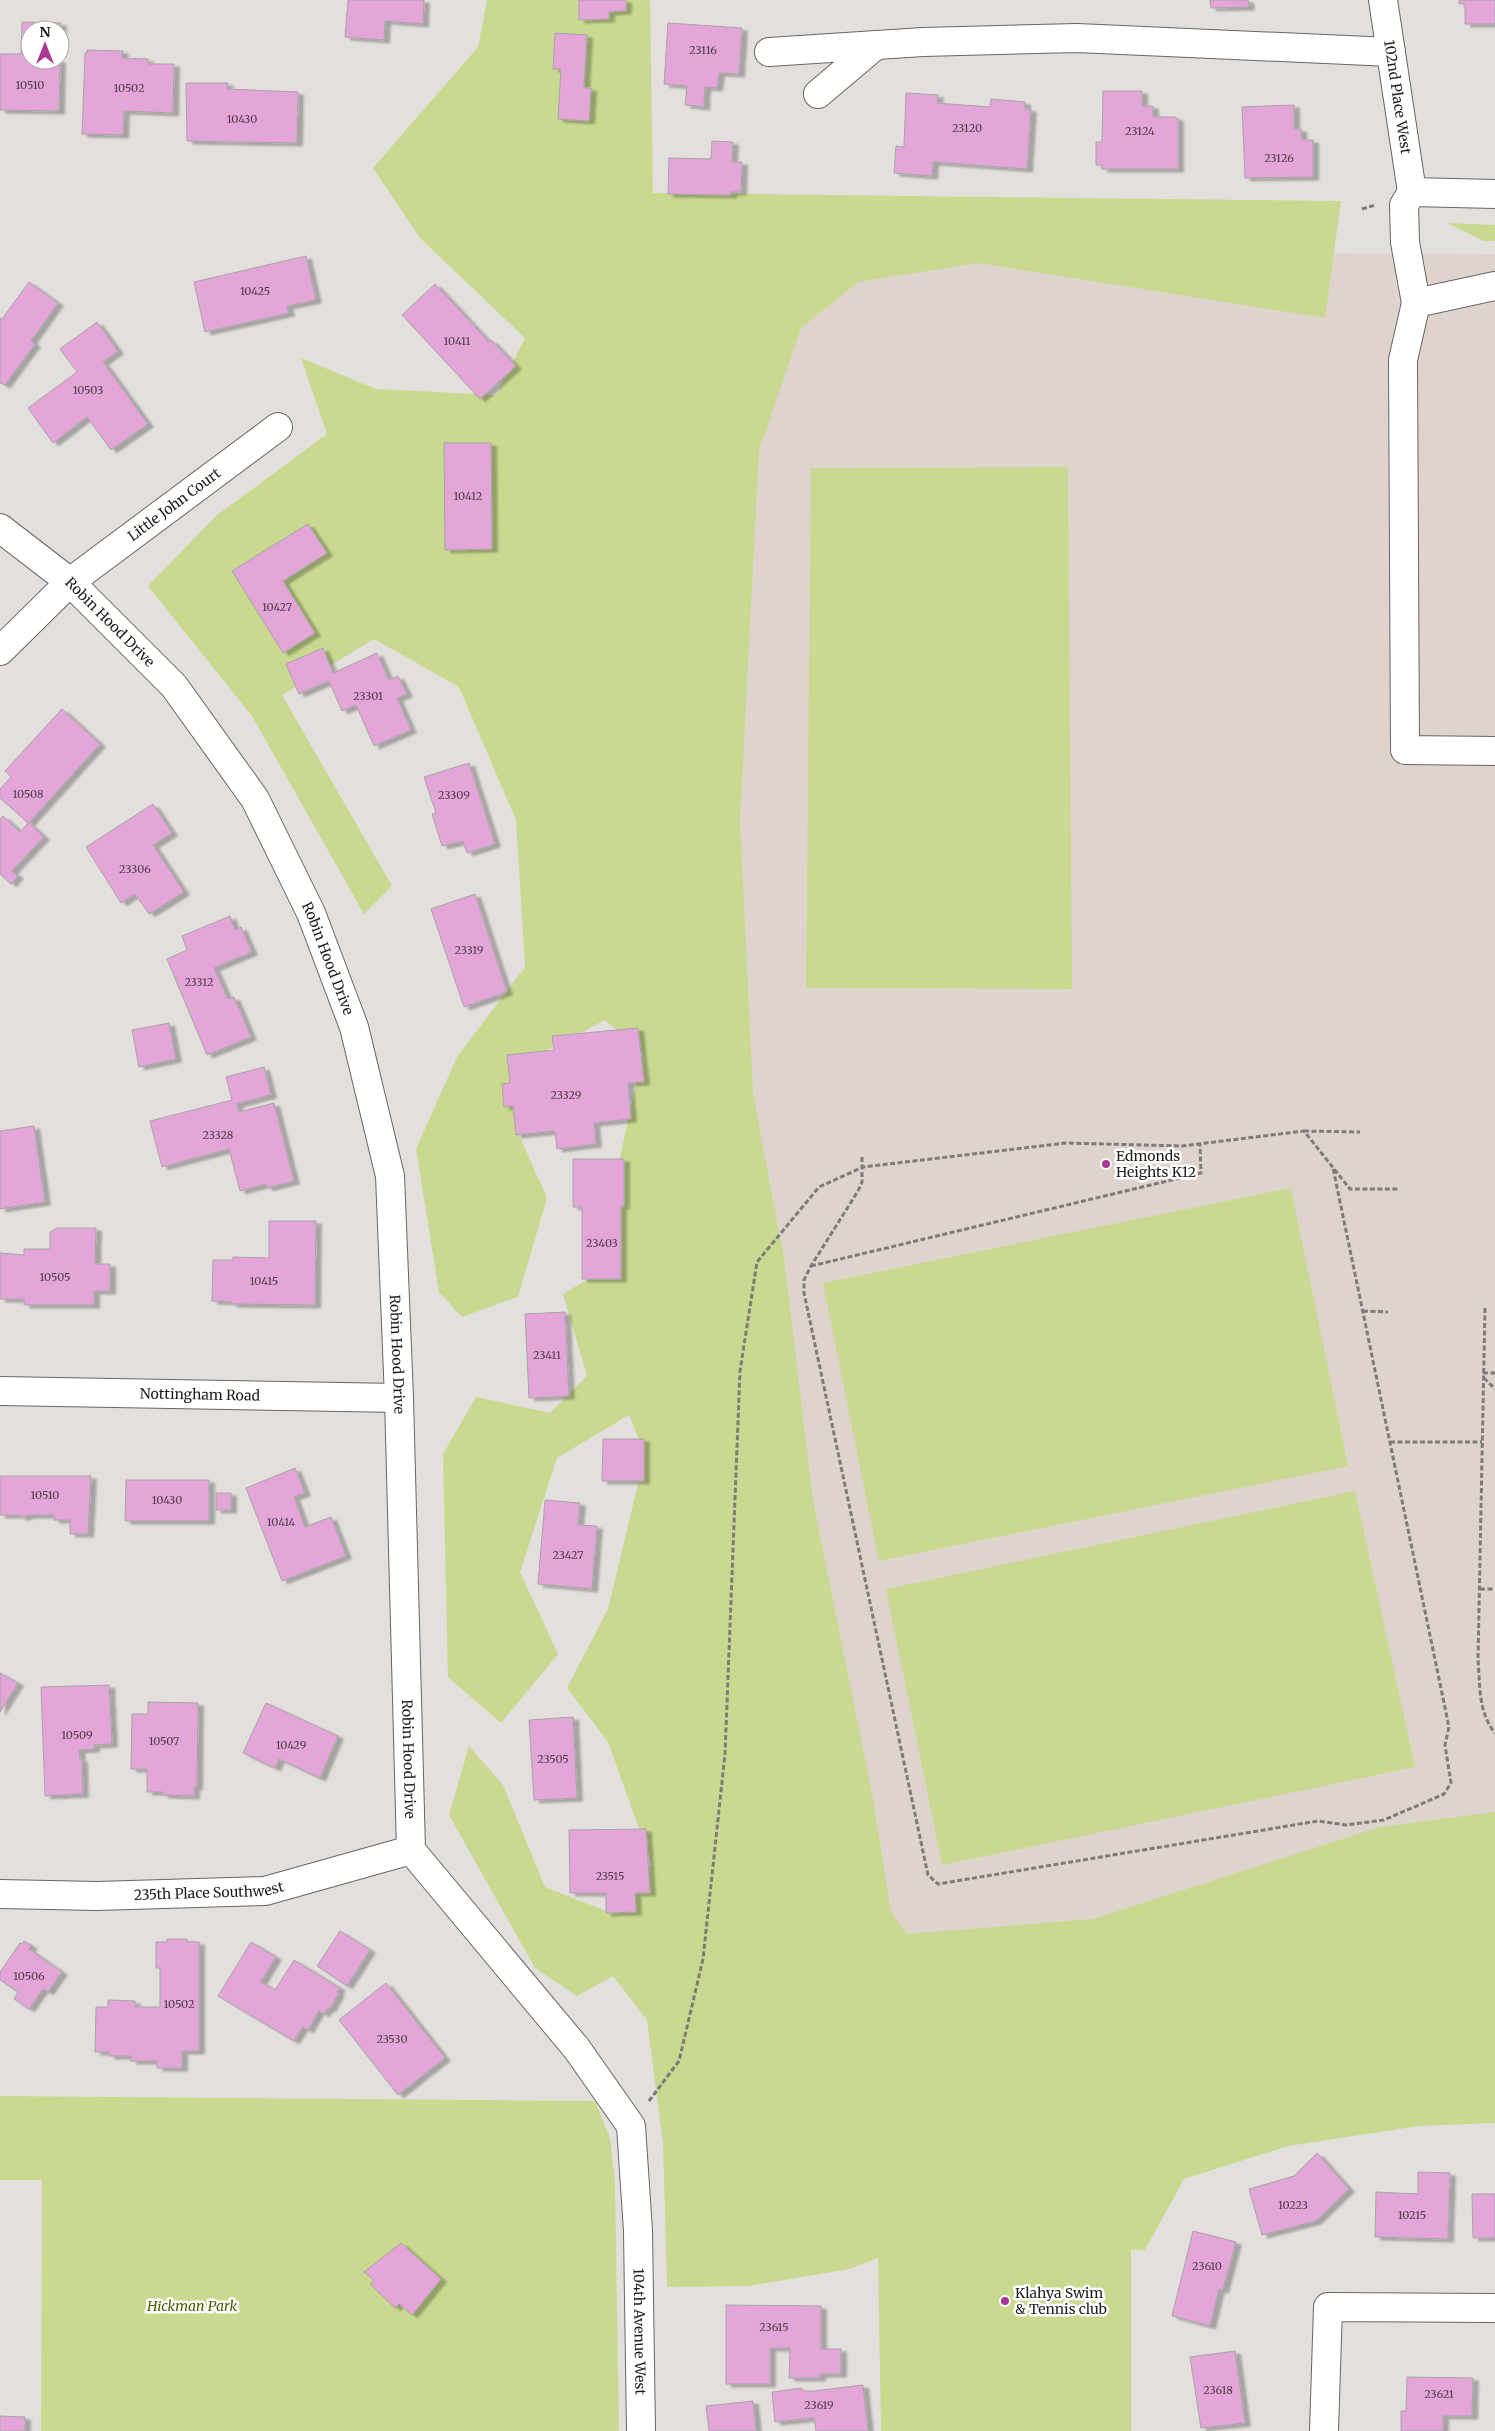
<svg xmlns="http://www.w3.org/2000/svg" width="1495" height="2431" font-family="Merriweather,serif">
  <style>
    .built { fill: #ded3cd }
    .green { fill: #c9da90 }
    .building { fill: #e4a5d9; stroke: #a7a4a6; filter: url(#shadow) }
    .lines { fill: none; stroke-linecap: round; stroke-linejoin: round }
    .minor-casing { stroke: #686664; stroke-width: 30 }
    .path { stroke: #7e7b7a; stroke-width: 3; stroke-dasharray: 5 2.5; stroke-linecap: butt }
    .minor { stroke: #fff; stroke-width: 28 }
    .poi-dot { fill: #a93793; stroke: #fff; stroke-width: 2 }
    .labels { text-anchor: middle; stroke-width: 5; stroke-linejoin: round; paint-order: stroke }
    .number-label { font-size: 11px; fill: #503f4b }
    .street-label { font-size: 14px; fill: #1e1d1c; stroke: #fff }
    .poi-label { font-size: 14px; fill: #1e1d1c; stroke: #fff; text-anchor: start }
    .park-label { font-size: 14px; font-style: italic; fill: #4e5b00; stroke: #fff }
  </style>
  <defs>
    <filter id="shadow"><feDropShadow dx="5.5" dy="3" stdDeviation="1" flood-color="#0004"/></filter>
  </defs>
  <rect width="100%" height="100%" fill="#e3dfdd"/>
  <path class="built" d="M 734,250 L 1495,254 L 1495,2085 L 701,2074 Z"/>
  <path class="green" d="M 487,0 L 650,0 L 653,193 L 1341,201 L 1325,318 L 978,263 L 858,282 L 801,328 L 759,451 L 740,820 L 753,1093 L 784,1258 L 813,1500 L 873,1799 L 891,1912 L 907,1934 L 1093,1919 L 1380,1827 L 1495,1812 L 1495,2123 L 1419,2126 L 1288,2146 L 1184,2179 L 1145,2250 L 1131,2250 L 1131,2431 L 881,2431 L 878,2258 L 849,2269 L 748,2286 L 667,2287 L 663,2143 L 647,2020 L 613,1976 L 577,1996 L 535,1968 L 449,1815 L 469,1746 L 503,1785 L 545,1887 L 614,1914 L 652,1865 L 608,1742 L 567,1688 L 608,1609 L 645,1455 L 629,1415 L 557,1458 L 520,1572 L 558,1654 L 501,1723 L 448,1677 L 443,1454 L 476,1397 L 550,1413 L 587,1376 L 563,1294 L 616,1263 L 618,1166 L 643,1053 L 605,1020 L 538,1055 L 518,1133 L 547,1198 L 518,1297 L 462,1317 L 439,1292 L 416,1149 L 457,1057 L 525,967 L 516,820 L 459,687 L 374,639 L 282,695 L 392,886 L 364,914 L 252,716 L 148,586 L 216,516 L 327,434 L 301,358 L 376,389 L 496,395 L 525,338 L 420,238 L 373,168 L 478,47 Z
    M 1447,223 L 1495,225 L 1495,241 L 1484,241 Z
    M 1068,467 L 1072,989 L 806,988 L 811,468 Z
    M 1291,1188 L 1348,1466 L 879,1561 L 823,1283 Z
    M 1355,1491 L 1415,1767 L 942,1865 L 886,1589 Z
    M 0,2096 L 595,2101 L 610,2138 L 615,2182 L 619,2431 L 41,2431 L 42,2180 L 0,2180 Z"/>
  <path class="building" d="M 348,0 L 424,0 L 423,24 L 385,21 L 384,40 L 345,37 Z
    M 579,0 L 626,0 L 626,11 L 609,12 L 609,19 L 579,20 Z
    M 1210,0 L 1248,0 L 1249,7 L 1211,8 Z
    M 1459,0 L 1495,0 L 1495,24 L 1465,24 L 1465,4 L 1459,4 Z
    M 22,22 L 61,23 L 60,51 L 60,30 L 30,30 L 30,60 L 60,60 L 59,111 L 0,110 L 0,54 L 21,54 Z
    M 668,23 L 742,28 L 739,74 L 719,73 L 717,88 L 705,87 L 704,107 L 685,105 L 687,86 L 664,84 Z
    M 555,33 L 587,35 L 584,88 L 591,88 L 589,121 L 558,119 L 561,69 L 553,69 Z
    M 87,50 L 123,51 L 122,58 L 148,59 L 148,64 L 174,64 L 173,113 L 124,111 L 123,135 L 82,134 L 85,53 L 87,53 Z
    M 186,83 L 228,83 L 227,89 L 298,92 L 297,143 L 187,141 Z
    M 1103,91 L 1142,91 L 1142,106 L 1153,106 L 1153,117 L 1175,117 L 1178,119 L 1178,169 L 1102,169 L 1102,165 L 1096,165 L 1096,142 L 1102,142 Z
    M 906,93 L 938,95 L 937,103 L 990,107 L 991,99 L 1025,102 L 1025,109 L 1031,109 L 1027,169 L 933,162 L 932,176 L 894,173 L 896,146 L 904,147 Z
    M 1294,105 L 1294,129 L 1301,129 L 1302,140 L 1313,140 L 1313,177 L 1245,178 L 1242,107 Z
    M 712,141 L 733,142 L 732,162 L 742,162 L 741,192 L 731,192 L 731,195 L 668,194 L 669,158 L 711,159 Z
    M 306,256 L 316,300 L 287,306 L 289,313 L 205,332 L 194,282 Z
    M 29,282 L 58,303 L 31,341 L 35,344 L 5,385 L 0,383 L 0,318 L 2,319 Z
    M 435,284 L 489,342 L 491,340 L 516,366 L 480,399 L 402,315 Z
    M 97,322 L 118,351 L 103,362 L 148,424 L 111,450 L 87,417 L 53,443 L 28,408 L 77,372 L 60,349 Z
    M 444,443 L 491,443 L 492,549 L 445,550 Z
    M 308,524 L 327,553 L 283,581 L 315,633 L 283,653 L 232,571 Z
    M 323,648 L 333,673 L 377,653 L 389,680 L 398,676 L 407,694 L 397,698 L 411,730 L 374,746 L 356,705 L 342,711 L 329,681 L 299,694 L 286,664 Z
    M 62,709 L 100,744 L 29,823 L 44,837 L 12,871 L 18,876 L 11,884 L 0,874 L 0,819 L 3,816 L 20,832 L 28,823 L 0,798 L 0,789 L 11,777 L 5,771 Z
    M 469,763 L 495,844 L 467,853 L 463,841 L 442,846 L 432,814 L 436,813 L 424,777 Z
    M 153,804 L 172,833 L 153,845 L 184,892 L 149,914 L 135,894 L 121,903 L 86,847 Z
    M 475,894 L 507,992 L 464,1007 L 431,909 Z
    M 230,916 L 235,930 L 241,927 L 252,952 L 214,968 L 228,999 L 234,997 L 251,1037 L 207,1055 L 167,959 L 187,950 L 182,936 Z
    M 169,1023 L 176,1059 L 139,1067 L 132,1030 Z
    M 638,1028 L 644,1082 L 628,1083 L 631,1119 L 594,1123 L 596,1144 L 557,1149 L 555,1131 L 516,1135 L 513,1106 L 504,1107 L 502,1084 L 510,1083 L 507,1055 L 554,1050 L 552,1036 Z
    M 264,1067 L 271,1095 L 237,1104 L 239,1112 L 274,1103 L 294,1181 L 267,1188 L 266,1184 L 240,1191 L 229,1149 L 162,1167 L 150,1121 L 232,1100 L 226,1077 Z
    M 34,1126 L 45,1202 L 0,1209 L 0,1131 Z
    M 573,1159 L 624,1159 L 624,1206 L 621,1206 L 621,1279 L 582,1279 L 582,1207 L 573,1207 Z
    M 269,1221 L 316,1221 L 315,1305 L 232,1304 L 232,1302 L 212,1301 L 213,1260 L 233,1260 L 233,1257 L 269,1258 Z
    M 57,1228 L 96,1228 L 95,1264 L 110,1264 L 110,1291 L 94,1291 L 94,1305 L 24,1305 L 24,1299 L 0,1299 L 0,1253 L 24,1255 L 24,1249 L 50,1249 L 50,1232 Z
    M 565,1312 L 569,1396 L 529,1398 L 525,1314 Z
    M 603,1439 L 644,1439 L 644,1481 L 602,1481 Z
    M 295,1468 L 305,1493 L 294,1497 L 305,1527 L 331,1517 L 346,1556 L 282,1581 L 246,1488 Z
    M 0,1476 L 91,1476 L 88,1534 L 70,1534 L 70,1520 L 54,1520 L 54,1515 L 26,1515 L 26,1517 L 20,1517 L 20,1515 L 0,1515 Z
    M 126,1480 L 209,1480 L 209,1521 L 125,1521 Z
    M 216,1493 L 231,1493 L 231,1510 L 216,1510 Z
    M 545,1500 L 580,1503 L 578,1525 L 597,1526 L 592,1589 L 538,1584 Z
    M 0,1673 L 18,1683 L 0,1712 Z
    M 109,1685 L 112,1744 L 94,1745 L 94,1749 L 79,1750 L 80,1759 L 82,1759 L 83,1794 L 45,1796 L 41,1687 Z
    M 148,1702 L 198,1703 L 197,1787 L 194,1787 L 194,1796 L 163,1795 L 163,1792 L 147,1792 L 147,1769 L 131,1769 L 132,1714 L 148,1714 Z
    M 266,1703 L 338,1736 L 320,1778 L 279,1759 L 275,1768 L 243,1753 Z
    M 573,1717 L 577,1798 L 534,1800 L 529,1720 Z
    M 646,1829 L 650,1893 L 635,1893 L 636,1912 L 606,1913 L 606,1893 L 570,1893 L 569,1830 Z
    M 340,1931 L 370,1950 L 347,1986 L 317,1966 Z
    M 167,1939 L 187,1939 L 187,1942 L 199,1942 L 199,2051 L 182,2051 L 182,2068 L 157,2068 L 157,2061 L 131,2061 L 131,2056 L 109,2056 L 109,2052 L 95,2052 L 96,2007 L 108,2007 L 108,2000 L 135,2001 L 135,2007 L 160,2007 L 160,1968 L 156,1968 L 156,1942 L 167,1942 Z
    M 24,1941 L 32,1946 L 29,1949 L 62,1972 L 48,1992 L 43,1989 L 29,2009 L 14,1999 L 18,1992 L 0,1980 L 0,1972 L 20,1943 L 22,1944 Z
    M 251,1942 L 276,1957 L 261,1982 L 275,1990 L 294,1960 L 340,1988 L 337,1992 L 339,1993 L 330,2009 L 328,2008 L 324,2014 L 319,2011 L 308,2030 L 303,2027 L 294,2041 L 218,1996 Z
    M 386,1983 L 445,2058 L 398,2095 L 339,2020 Z
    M 1317,2153 L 1349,2189 L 1316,2221 L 1262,2235 L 1249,2189 L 1294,2176 Z
    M 1418,2172 L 1450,2173 L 1448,2239 L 1375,2237 L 1376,2192 L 1418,2194 Z
    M 1472,2194 L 1495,2194 L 1495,2238 L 1473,2238 Z
    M 1193,2231 L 1236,2242 L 1223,2290 L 1219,2289 L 1210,2326 L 1172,2316 Z
    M 401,2243 L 441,2279 L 412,2315 L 399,2304 L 395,2308 L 370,2284 L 374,2280 L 364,2272 Z
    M 726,2305 L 821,2306 L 821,2349 L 841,2349 L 841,2374 L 820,2374 L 820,2378 L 789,2378 L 790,2348 L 770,2348 L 770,2384 L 726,2384 Z
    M 1235,2351 L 1245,2423 L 1201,2428 L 1190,2357 Z
    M 1407,2377 L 1473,2378 L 1472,2416 L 1443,2416 L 1443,2431 L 1401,2431 L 1401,2411 L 1406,2411 Z
    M 863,2385 L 868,2431 L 816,2431 L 814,2418 L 775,2422 L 772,2392 L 802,2388 L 803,2391 L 813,2391 Z
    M 753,2401 L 756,2431 L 709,2431 L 706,2406 Z
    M 0,2416 L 25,2417 L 25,2431 L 0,2431 Z"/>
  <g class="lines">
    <defs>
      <g id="minor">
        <path id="s1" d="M 1383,0 L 1412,192"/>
        <path d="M 769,52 L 923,42 L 1077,38 L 1391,52"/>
        <path d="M 818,94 L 876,45"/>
        <path d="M 1412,192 L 1404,205 L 1405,242 L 1416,303"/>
        <path d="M 1412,192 L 1495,194"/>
        <path d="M 1495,286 L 1416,303 L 1403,360 L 1405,750 L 1495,751"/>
        <path id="s2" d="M 0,528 L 70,582 L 174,686 L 255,799 L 311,913 L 354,1027 L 390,1176 L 399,1398 L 411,1850 L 577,2049 L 631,2126 L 638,2231 L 641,2431"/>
        <path id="s3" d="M 0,651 L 70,582 L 278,427"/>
        <path id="s4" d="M 0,1391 L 399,1398"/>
        <path id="s5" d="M 0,1894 L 97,1896 L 265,1891 L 411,1850"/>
        <path d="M 1324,2431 L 1328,2307 L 1495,2308"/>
      </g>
    </defs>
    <use href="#minor" class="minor-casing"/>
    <path class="path" d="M 1362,209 L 1375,205
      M 1304,1131 L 1360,1132
      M 862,1157 L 862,1182 L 858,1191 L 811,1266 L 804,1280 L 804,1293 L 928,1875 L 938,1884 L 1318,1821 L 1346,1825 L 1384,1820 L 1444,1794 L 1451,1783 L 1445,1745 L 1449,1727 L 1333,1168
      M 811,1266 L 1201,1173 L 1200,1144
      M 1485,1308 L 1478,1659 C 1480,1685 1478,1712 1495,1733
      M 1363,1311 L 1388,1312
      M 1483,1373 L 1495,1373
      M 1484,1378 L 1495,1389
      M 1390,1442 L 1482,1442
      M 1480,1589 L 1495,1589
      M 649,2101 L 679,2061 L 703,1959 L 725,1754 L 740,1371 L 757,1262 L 819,1187 L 863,1167 L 1066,1143 L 1182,1146 L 1304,1131 L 1350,1189 L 1398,1189"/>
    <use href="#minor" class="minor"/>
  </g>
  <g class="poi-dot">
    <circle cx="1106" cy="1164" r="5"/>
    <circle cx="1005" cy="2301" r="5"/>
  </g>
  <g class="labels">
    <g class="number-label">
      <text x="703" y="54">23116</text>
      <text x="30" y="89">10510</text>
      <text x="129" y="92">10502</text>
      <text x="242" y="123">10430</text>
      <text x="967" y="132">23120</text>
      <text x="1140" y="135">23124</text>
      <text x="1279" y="162">23126</text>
      <text x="255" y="295">10425</text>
      <text x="457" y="345">10411</text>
      <text x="88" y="394">10503</text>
      <text x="468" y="500">10412</text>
      <text x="277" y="611">10427</text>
      <text x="368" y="700">23301</text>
      <text x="28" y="798">10508</text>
      <text x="454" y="799">23309</text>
      <text x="135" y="873">23306</text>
      <text x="469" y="954">23319</text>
      <text x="199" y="986">23312</text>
      <text x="566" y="1099">23329</text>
      <text x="218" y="1139">23328</text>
      <text x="602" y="1247">23403</text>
      <text x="55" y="1281">10505</text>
      <text x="264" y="1285">10415</text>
      <text x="547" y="1359">23411</text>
      <text x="45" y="1499">10510</text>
      <text x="167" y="1504">10430</text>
      <text x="281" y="1526">10414</text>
      <text x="568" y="1559">23427</text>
      <text x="77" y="1739">10509</text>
      <text x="164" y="1745">10507</text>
      <text x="291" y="1749">10429</text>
      <text x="553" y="1763">23505</text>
      <text x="610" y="1880">23515</text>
      <text x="29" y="1980">10506</text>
      <text x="179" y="2008">10502</text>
      <text x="392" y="2043">23530</text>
      <text x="1293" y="2209">10223</text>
      <text x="1412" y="2219">10215</text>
      <text x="1207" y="2270">23610</text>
      <text x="774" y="2331">23615</text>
      <text x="1218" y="2394">23618</text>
      <text x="1439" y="2398">23621</text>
      <text x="819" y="2409">23619</text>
    </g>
    <g class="street-label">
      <text dy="5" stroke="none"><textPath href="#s1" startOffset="98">102nd Place West</textPath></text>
      <text dy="5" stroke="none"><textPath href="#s3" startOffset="228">Little John Court</textPath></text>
      <text dy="5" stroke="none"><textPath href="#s2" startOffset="145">Robin Hood Drive</textPath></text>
      <text dy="5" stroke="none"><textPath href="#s2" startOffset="550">Robin Hood Drive</textPath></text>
      <text dy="5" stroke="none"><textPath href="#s2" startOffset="955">Robin Hood Drive</textPath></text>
      <text dy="5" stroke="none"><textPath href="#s4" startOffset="200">Nottingham Road</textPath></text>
      <text dy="5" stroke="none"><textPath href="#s2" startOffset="1360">Robin Hood Drive</textPath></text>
      <text dy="5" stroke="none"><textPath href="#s5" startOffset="209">235th Place Southwest</textPath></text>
      <text dy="5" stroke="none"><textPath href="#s2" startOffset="2010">104th Avenue West</textPath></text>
    </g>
    <g class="poi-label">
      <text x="1116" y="1161">Edmonds<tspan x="1116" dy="16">Heights K12</tspan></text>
      <text x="1015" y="2298">Klahya Swim<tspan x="1015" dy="16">&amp; Tennis club</tspan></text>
    </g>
    <g class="park-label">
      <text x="192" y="2311">Hickman Park</text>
    </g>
  </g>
  <g transform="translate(45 45)"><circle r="24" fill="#ffffff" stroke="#a5a5a4"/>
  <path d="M0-4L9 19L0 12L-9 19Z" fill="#a93793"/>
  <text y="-8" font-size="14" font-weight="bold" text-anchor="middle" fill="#1e1d1c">N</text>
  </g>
</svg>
